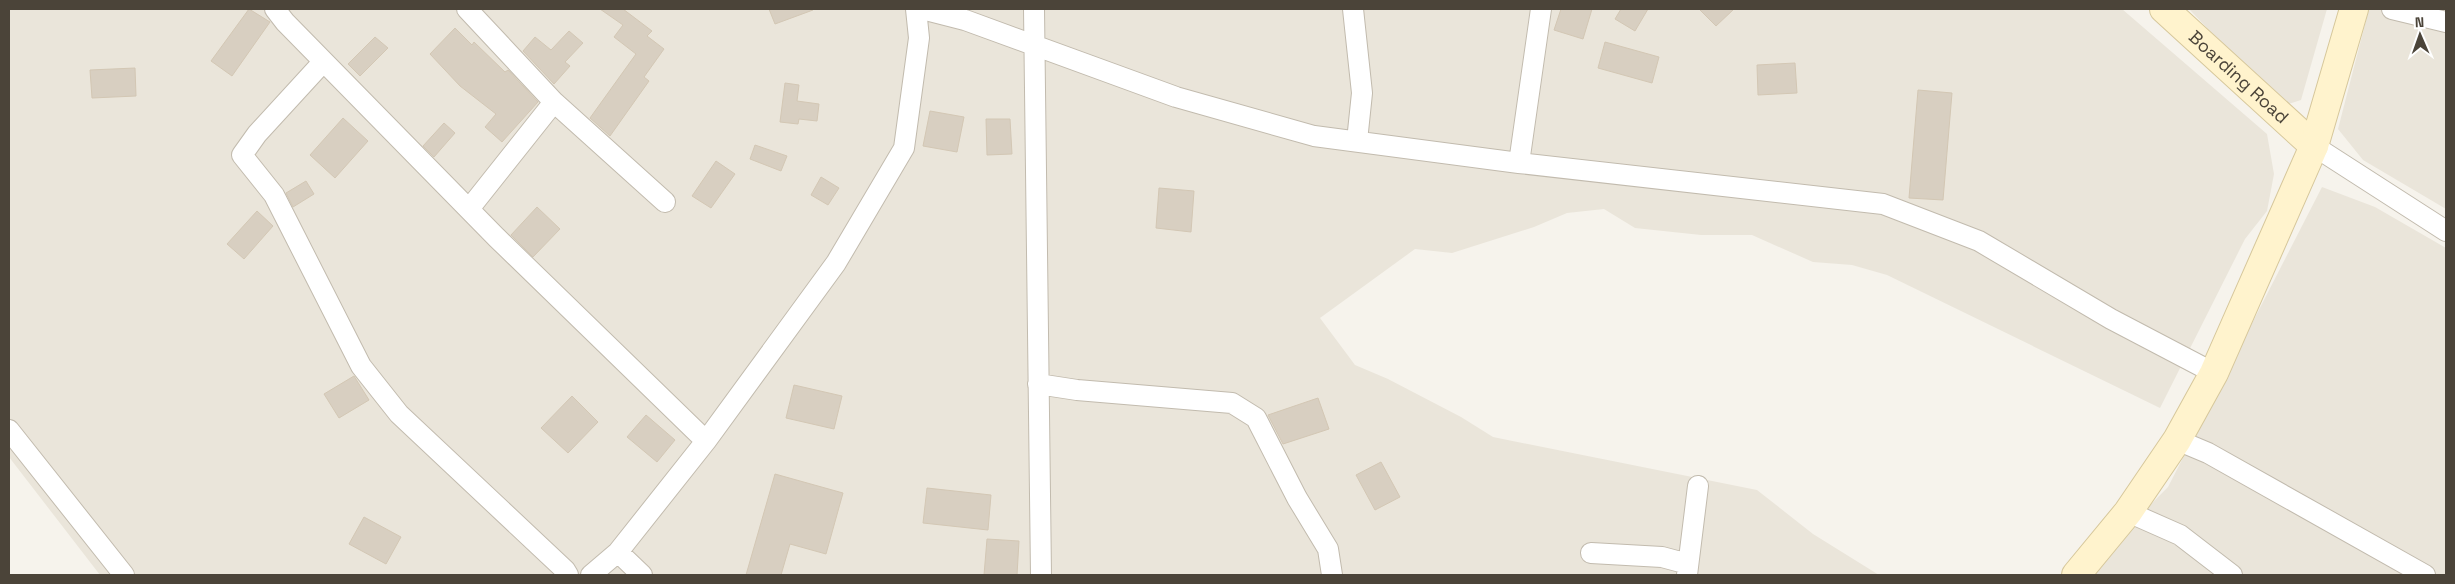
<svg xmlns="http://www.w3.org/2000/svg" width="2455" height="584" font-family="'Space Grotesk',sans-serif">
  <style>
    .residential { fill: #eae5da }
    .building { fill: #d8cfc1; stroke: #d3c7b4 }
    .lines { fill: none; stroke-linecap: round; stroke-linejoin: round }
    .minor-casing { stroke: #c2bbae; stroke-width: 22 }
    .secondary-casing { stroke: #d6c79b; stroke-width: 30 }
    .minor { stroke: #fff; stroke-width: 20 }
    .secondary { stroke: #fff3cd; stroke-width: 28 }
    .labels { text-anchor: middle; stroke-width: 5; stroke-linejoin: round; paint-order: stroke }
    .street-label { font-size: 18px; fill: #4b4439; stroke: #fff }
  </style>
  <rect width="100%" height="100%" fill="#f6f3ec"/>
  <path class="residential" d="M 9,9 L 2122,9 L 2267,134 L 2274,174 L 2267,211 L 2245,239 L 2160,408 L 1887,275 L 1852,265 L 1813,262 L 1752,235 L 1701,235 L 1635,228 L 1604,209 L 1567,213 L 1534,227 L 1452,253 L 1415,249 L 1320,318 L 1355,365 L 1388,379 L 1461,417 L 1493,437 L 1757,490 L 1813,534 L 1879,575 L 100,575 L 9,457 Z
    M 2189,9 L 2327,9 L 2301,100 L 2282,106 Z
    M 2369,9 L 2446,9 L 2446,209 L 2363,160 L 2338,129 Z
    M 2322,187 L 2375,207 L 2446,248 L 2446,575 L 2081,575 L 2168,487 Z"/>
  <path class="building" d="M 249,9 L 270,22 L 232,76 L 211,61 Z
    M 600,9 L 623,9 L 652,31 L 647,36 L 664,49 L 644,77 L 649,81 L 610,136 L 590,118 L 636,54 L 614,37 L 623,25 Z
    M 769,9 L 813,9 L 813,10 L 775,24 Z
    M 1561,9 L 1592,9 L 1583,39 L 1554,30 Z
    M 1621,9 L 1648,9 L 1635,31 L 1615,19 Z
    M 1699,9 L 1734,9 L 1716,26 Z
    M 455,28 L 472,45 L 474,42 L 505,72 L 508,70 L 538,102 L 502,142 L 485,127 L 496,114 L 460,86 L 430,54 Z
    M 569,31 L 583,43 L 565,62 L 570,66 L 554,84 L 523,51 L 535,37 L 551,50 Z
    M 375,37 L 388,48 L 360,76 L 348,64 Z
    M 1605,42 L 1659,57 L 1652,83 L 1598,68 Z
    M 1795,63 L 1797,93 L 1758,95 L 1757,65 Z
    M 135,68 L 136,96 L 92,98 L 90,70 Z
    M 785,83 L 799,85 L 797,101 L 819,104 L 817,121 L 799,119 L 798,124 L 780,122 Z
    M 1918,90 L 1952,93 L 1943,200 L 1909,198 Z
    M 930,111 L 964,117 L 957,152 L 923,146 Z
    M 343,118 L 368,141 L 335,178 L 310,155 Z
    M 986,119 L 1010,119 L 1012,154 L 987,155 Z
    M 444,123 L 455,133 L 434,157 L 423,146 Z
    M 755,145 L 787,156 L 781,171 L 750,159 Z
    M 716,161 L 735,174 L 711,208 L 692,196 Z
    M 821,177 L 839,188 L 828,205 L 811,195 Z
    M 306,181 L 314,194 L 293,207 L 286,193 Z
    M 1159,188 L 1194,191 L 1191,232 L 1156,228 Z
    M 537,207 L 560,229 L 533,257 L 511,235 Z
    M 257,211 L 273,226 L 244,259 L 227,244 Z
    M 354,376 L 369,400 L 339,418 L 324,394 Z
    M 794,385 L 842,396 L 834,429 L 786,418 Z
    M 572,396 L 598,422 L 568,453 L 541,428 Z
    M 1318,398 L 1329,429 L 1283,444 L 1268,415 Z
    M 646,415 L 675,440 L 657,462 L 627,437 Z
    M 1381,462 L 1400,497 L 1375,510 L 1356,475 Z
    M 775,474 L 843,493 L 826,554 L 790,544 L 781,575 L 746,575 Z
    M 927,488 L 991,495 L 988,530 L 923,523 Z
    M 364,517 L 401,537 L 386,564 L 349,544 Z
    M 987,539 L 1019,541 L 1017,575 L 984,575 Z"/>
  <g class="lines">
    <defs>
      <path id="minor" d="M 275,9 L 285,22 L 496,237 L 706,441
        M 467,9 L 554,102 L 469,209
        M 922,9 L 965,20 L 1176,97 L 1314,136 L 1519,163 L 1883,204 L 1979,241 L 2111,319 L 2214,373
        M 1034,9 L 1041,575
        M 1353,9 L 1362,93 L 1357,141
        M 2392,9 L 2446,22
        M 323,62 L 257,134 L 242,155 L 274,195 L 361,366 L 399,414 L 565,570 L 568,575
        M 554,102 L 665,202
        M 2314,146 L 2446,231
        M 1519,163 L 1541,9
        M 1038,384 L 1077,390 L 1232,403 L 1256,418 L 1297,498 L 1328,549 L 1332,575
        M 9,430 L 124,575
        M 2177,440 L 2208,453 L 2425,575
        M 2128,512 L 2180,535 L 2232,575
        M 618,552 L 642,575
        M 1591,553 L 1662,557 L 1688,564
        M 591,575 L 618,552 L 706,441 L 836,263 L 904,148 L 919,38 L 916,9
        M 1687,575 L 1698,486"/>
      <g id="secondary">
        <path id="s1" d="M 2164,9 L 2314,146"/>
        <path d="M 2076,575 L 2128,512 L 2177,440 L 2214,373 L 2314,146 L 2354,9"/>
      </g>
    </defs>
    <use href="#minor" class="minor-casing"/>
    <use href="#secondary" class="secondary-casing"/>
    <use href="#minor" class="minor"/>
    <use href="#secondary" class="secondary"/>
  </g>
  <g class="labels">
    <g class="street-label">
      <text dy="6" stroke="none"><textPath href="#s1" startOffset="101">Boarding Road</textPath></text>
    </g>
  </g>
  <rect width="2455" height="584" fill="none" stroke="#4b4439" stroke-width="20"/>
  <g transform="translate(2420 35) rotate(358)" stroke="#ffffff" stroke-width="4" paint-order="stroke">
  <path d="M0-4L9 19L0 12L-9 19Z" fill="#4b4439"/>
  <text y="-8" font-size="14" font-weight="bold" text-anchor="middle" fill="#4b4439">N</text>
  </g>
</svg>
